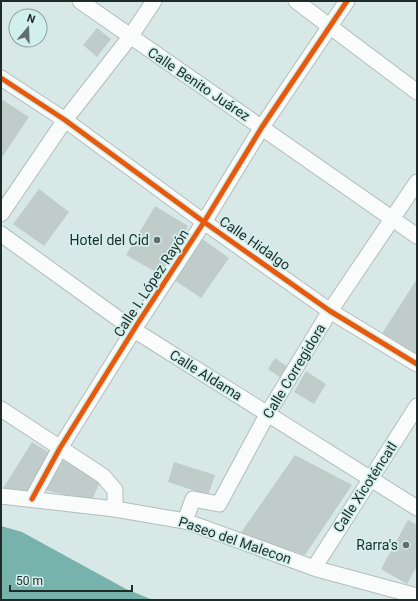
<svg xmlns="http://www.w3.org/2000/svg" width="418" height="601" font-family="Roboto,sans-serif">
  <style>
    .water { fill: #77b3ac }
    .building { fill: #bfccca }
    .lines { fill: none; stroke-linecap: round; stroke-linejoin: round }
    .street-casing { stroke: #b1bebc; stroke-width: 17 }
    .street { stroke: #f9fcfb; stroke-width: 15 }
    .cycleway-casing { stroke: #d1efeb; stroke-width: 8 }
    .cycleway { stroke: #e8590c; stroke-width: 5 }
    .poi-dot { fill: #606d6b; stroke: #d1efeb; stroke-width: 1.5 }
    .labels { text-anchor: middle; stroke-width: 3.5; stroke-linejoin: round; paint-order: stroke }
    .street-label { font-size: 14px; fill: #1f2b29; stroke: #d1efeb }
    .poi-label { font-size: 14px; fill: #1f2b29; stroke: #d1efeb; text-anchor: end }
  </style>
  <rect width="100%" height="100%" fill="#d8e8e6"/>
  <path class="water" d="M 1,526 L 22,532 L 126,589 L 153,600 L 1,600 Z"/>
  <path class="building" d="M 97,28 L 111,39 L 97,57 L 83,45 Z
    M 1,99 L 29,117 L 1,159 Z
    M 39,189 L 69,212 L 44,246 L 13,224 Z
    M 155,206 L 188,226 L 159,274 L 126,255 Z
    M 201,238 L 229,258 L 201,298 L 173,279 Z
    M 417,279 L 417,358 L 381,335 Z
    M 275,358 L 288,367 L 281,378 L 268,369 Z
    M 306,371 L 326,384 L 314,404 L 294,392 Z
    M 32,442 L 53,455 L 30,492 L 2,490 Z
    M 295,455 L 352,485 L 305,555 L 240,534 Z
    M 63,460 L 100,482 L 91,502 L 46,490 Z
    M 174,462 L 215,475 L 208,495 L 168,482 Z
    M 408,520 L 417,525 L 417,566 L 407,584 L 381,569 Z"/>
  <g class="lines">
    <defs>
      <path id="street" d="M 80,1 L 417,236
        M 296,1 L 417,92
        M 1,78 L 65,120 L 204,222 L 330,311 L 417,364
        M 1,214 L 65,120 L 130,37 L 154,1
        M 1,234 L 134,330 L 417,508
        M 1,409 L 103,476 L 115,490 L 115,509
        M 1,496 L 115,509 L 185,521 L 317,569 L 417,596
        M 32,499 L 60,448 L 138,323 L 204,222 L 262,127 L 347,1
        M 185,521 L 193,499 L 219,504 L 268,413 L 330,311 L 417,182
        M 314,568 L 417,406"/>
    </defs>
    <use href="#street" class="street-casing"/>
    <use href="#street" class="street"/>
    <defs>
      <path id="cycleway" d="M 1,78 L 65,120 L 204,222 L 330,311 L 417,364
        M 32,499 L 60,448 L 138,323 L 204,222 L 262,127 L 347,1"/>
    </defs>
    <use href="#cycleway" class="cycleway-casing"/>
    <use href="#cycleway" class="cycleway"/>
  </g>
  <g class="poi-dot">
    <circle cx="157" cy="240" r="4"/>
    <circle cx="406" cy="545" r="4"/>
  </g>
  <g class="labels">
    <g class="street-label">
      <text transform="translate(199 84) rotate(34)" y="5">Calle Benito Juárez</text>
      <text transform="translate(255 243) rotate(35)" y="5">Calle Hidalgo</text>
      <text transform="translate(151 283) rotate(-57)" y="5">Calle I. López Rayón</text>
      <text transform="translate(294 371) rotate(-59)" y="5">Calle Corregidora</text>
      <text transform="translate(206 375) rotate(32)" y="5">Calle Aldama</text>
      <text transform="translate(365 487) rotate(-57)" y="5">Calle Xicoténcatl</text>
      <text transform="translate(235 540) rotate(19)" y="5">Paseo del Malecon</text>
    </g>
    <g class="poi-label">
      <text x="149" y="245">Hotel del Cid</text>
      <text x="398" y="550">Rarra's</text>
    </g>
  </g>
  <rect width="418" height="601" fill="none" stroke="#1f2b29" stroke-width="4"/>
  <g transform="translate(28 28) rotate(19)"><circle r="19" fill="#d1efeb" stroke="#8aa19d"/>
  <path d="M0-3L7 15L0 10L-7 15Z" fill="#606d6b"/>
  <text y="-6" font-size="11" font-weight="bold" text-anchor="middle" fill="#1f2b29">N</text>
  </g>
  <path d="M10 585v6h122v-6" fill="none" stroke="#1f2b29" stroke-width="2"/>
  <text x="16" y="585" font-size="12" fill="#1f2b29" stroke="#d1efeb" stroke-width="3" paint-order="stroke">50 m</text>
</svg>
